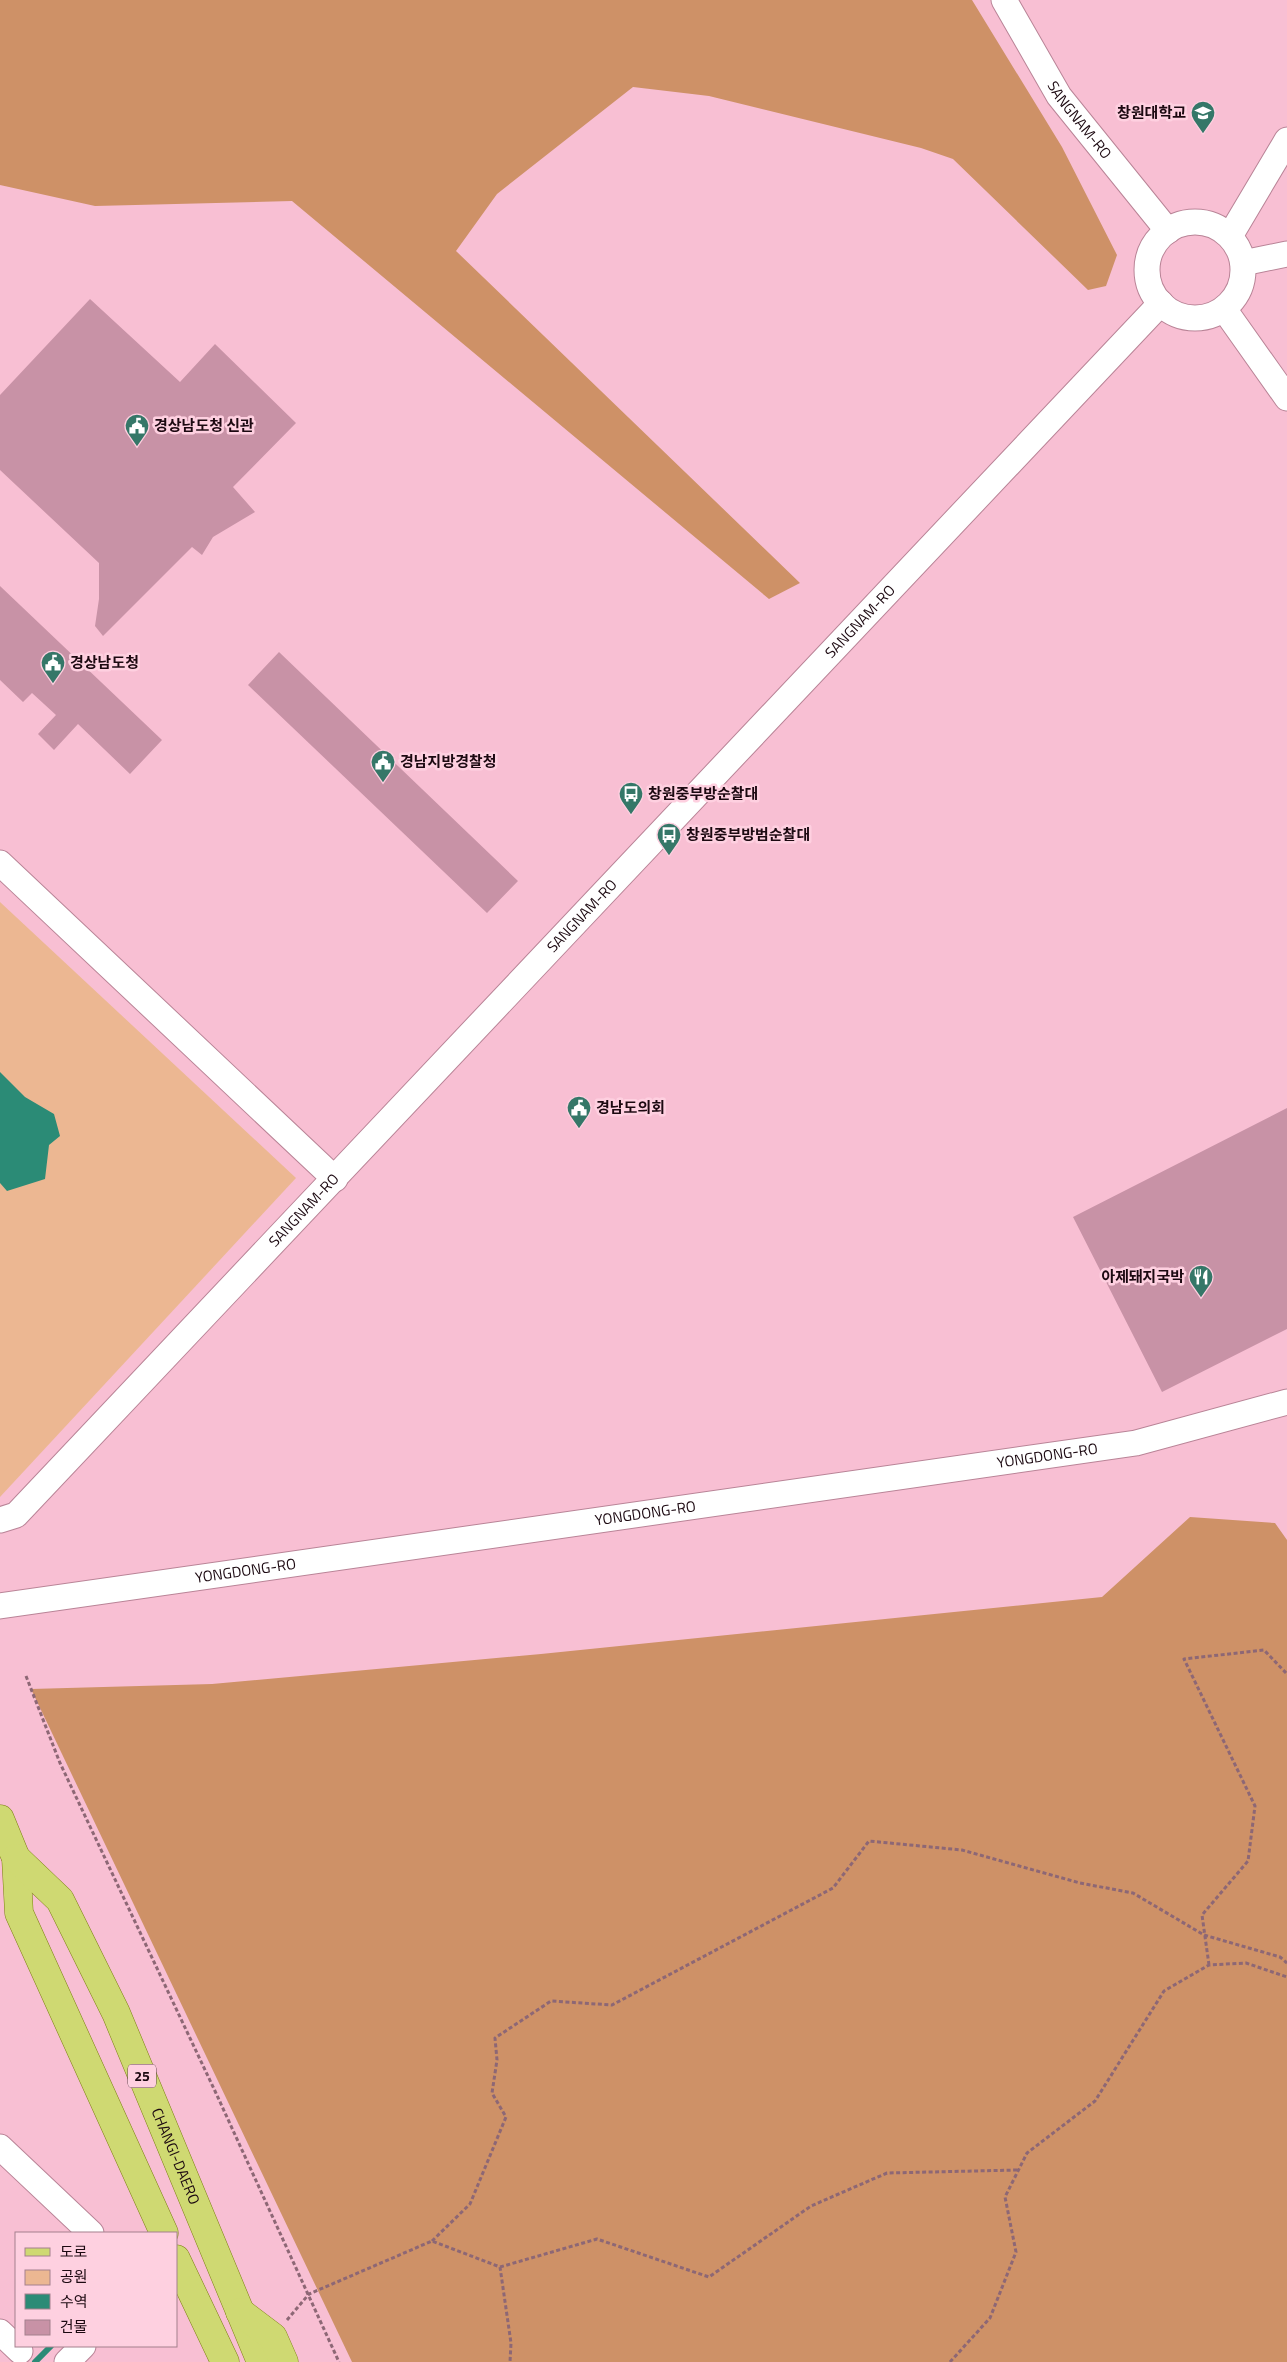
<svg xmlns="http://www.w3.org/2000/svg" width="1287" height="2362" font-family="'Titillium Web','Noto Sans KR',sans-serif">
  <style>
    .green { fill: #ecb792 }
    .forest { fill: #ce9167 }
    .water { fill: #2b8b76 }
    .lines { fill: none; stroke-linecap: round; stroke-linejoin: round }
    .stream { stroke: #2b8b76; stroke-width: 6 }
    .building { fill: #c892a6 }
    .minor-casing { stroke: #b98497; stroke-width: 27 }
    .major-casing { stroke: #7c7f13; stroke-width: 29 }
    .path { stroke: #8d6775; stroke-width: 3; stroke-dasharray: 4 2.5; stroke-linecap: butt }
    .minor { stroke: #fff; stroke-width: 25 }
    .major { stroke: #cfd972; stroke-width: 28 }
    .labels { text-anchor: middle; stroke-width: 5; stroke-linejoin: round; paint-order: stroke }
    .shield { fill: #fed0e0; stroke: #60454f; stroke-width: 1 }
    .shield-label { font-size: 14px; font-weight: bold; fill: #1c0911 }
    .poi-label { font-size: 15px; font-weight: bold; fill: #1c0911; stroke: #fed0e0; text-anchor: start }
    .street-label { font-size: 15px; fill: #1c0911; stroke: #fed0e0 }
  </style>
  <rect width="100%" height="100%" fill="#f8bfd3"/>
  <path class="green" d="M 0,902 L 296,1178 L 0,1497 Z"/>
  <path class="forest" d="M 0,0 L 972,0 L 1062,147 L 1117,255 L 1106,286 L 1088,290 L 953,159 L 921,148 L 709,96 L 633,87 L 497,194 L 456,251 L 800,583 L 769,599 L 292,201 L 95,206 L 0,185 Z
    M 1190,1517 L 1275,1523 L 1287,1540 L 1287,2362 L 352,2362 L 31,1689 L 212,1684 L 541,1654 L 1102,1597 Z"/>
  <path class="water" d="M 0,1072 L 25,1097 L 54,1114 L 60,1136 L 49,1145 L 45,1179 L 7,1191 L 0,1183 Z"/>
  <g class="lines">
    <path class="stream" d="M 35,2362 L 51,2346"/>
  </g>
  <path class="building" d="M 90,299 L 180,382 L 215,344 L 296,423 L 233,487 L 255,512 L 213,537 L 202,555 L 192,547 L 103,636 L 95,626 L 99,599 L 99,563 L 0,470 L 0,395 Z
    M 0,586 L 162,740 L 130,774 L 78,724 L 54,750 L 38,734 L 56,715 L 32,693 L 23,702 L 0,680 Z
    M 279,652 L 518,881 L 487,913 L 248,685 Z
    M 1287,1108 L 1287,1329 L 1162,1392 L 1073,1217 Z"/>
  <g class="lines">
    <defs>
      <g id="minor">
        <path id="s1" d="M 1004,0 L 1059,96 L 1168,231"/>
        <circle cx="1195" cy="270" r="48"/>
        <path d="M 1230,236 L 1287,140"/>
        <path d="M 1243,263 L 1287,254"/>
        <path d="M 1224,309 L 1287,398"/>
        <path d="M 0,863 L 335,1179"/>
        <path id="s2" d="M 0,1520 L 16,1515 L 1161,303"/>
        <path id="s3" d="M 0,1606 L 1136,1443 L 1287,1402"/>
        <path d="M 0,2147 L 91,2233"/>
        <path d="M 0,2332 L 20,2351"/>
        <path d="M 67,2362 L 83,2346"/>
      </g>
      <g id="major">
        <path d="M 0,1819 L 16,1858 L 19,1913 L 164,2233"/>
        <path id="s4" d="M 16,1858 L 60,1900 L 116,2013 L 261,2362"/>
        <path d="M 176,2259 L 225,2362"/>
        <path d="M 240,2312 L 273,2337 L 284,2362"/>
      </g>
    </defs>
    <use href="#minor" class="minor-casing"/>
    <use href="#major" class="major-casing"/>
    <path class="path" d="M 26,1676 L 60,1763 L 215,2091 L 339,2362
      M 1209,1965 L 1202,1915 L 1248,1861 L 1255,1806 L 1184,1659 L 1264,1650 L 1287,1674
      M 432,2241 L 470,2204 L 506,2117 L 492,2093 L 497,2060 L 495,2038 L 551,2001 L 612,2005 L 833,1888 L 869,1841 L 962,1850 L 1080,1883 L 1133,1893 L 1204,1935 L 1280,1957 L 1287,1963
      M 500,2267 L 597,2239 L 709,2277 L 811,2206 L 887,2173 L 1018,2170
      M 287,2320 L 309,2294 L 432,2241 L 500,2267 L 511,2343 L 510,2362
      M 950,2362 L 990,2318 L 1016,2252 L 1005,2197 L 1027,2153 L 1095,2101 L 1164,1991 L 1209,1965 L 1246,1963 L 1287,1977"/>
    <use href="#minor" class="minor"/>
    <use href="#major" class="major"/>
  </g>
  <defs>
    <symbol id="university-pin" viewBox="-11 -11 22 30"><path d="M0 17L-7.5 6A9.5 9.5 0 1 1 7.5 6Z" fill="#357768" stroke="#fed0e0"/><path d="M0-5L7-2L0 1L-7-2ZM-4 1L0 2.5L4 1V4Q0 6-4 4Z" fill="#fff"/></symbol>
    <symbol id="civic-pin" viewBox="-11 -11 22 30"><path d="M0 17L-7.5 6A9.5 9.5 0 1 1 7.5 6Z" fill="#357768" stroke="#fed0e0"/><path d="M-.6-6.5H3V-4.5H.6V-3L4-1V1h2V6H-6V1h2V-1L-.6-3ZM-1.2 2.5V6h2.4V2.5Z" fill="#fff"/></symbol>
    <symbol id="bus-pin" viewBox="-11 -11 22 30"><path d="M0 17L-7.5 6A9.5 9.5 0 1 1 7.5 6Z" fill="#357768" stroke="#fed0e0"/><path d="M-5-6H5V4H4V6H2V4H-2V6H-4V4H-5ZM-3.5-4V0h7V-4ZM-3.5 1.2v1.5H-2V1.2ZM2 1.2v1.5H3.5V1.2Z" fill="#fff"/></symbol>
    <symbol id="restaurant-pin" viewBox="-11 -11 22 30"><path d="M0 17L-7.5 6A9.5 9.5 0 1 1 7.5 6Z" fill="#357768" stroke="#fed0e0"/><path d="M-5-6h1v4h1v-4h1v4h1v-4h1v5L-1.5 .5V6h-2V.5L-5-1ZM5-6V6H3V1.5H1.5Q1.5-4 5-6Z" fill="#fff"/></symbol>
  </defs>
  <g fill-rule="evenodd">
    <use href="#university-pin" x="1189" y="99" width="28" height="38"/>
    <use href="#civic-pin" x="123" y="412" width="28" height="38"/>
    <use href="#civic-pin" x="39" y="649" width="28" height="38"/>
    <use href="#civic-pin" x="369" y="748" width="28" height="38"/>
    <use href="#bus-pin" x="617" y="780" width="28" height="38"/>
    <use href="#bus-pin" x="655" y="821" width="28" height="38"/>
    <use href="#civic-pin" x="565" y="1094" width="28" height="38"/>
    <use href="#restaurant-pin" x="1187" y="1263" width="28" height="38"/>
  </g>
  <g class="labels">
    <rect class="shield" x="128" y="2064.5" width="28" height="23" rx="4"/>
    <g class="shield-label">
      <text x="142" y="2081">25</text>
    </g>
    <g class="poi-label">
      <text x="1186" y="118" text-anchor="end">창원대학교</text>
      <text x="154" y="431">경상남도청 신관</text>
      <text x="70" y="668">경상남도청</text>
      <text x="400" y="767">경남지방경찰청</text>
      <text x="648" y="799">창원중부방순찰대</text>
      <text x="686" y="840">창원중부방범순찰대</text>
      <text x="596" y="1113">경남도의회</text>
      <text x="1184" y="1282" text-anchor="end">아제돼지국박</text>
    </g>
    <g class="street-label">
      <text dy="5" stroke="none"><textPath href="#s1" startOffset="142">SANGNAM-RO</textPath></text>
      <text dy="5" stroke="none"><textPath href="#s2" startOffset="1246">SANGNAM-RO</textPath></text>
      <text dy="5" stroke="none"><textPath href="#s2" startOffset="841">SANGNAM-RO</textPath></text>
      <text dy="5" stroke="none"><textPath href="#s2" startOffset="436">SANGNAM-RO</textPath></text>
      <text dy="5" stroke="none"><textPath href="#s3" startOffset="1058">YONGDONG-RO</textPath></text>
      <text dy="5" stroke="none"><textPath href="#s3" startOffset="652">YONGDONG-RO</textPath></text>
      <text dy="5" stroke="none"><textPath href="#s3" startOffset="248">YONGDONG-RO</textPath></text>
      <text dy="5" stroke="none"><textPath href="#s4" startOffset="342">CHANGI-DAERO</textPath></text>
    </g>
  </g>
  <rect x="15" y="2232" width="162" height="115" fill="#fed0e0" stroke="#a4808d"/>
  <rect x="25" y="2248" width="25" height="8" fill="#cfd972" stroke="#a4808d"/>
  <text x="60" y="2257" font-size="15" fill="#1c0911">도로</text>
  <rect x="25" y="2270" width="25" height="15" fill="#ecb792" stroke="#a4808d"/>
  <text x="60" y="2282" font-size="15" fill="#1c0911">공원</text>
  <rect x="25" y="2294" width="25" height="15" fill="#2b8b76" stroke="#a4808d"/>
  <text x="60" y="2307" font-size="15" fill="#1c0911">수역</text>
  <rect x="25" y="2320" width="25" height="15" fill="#c892a6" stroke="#a4808d"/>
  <text x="60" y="2332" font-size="15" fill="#1c0911">건물</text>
</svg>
